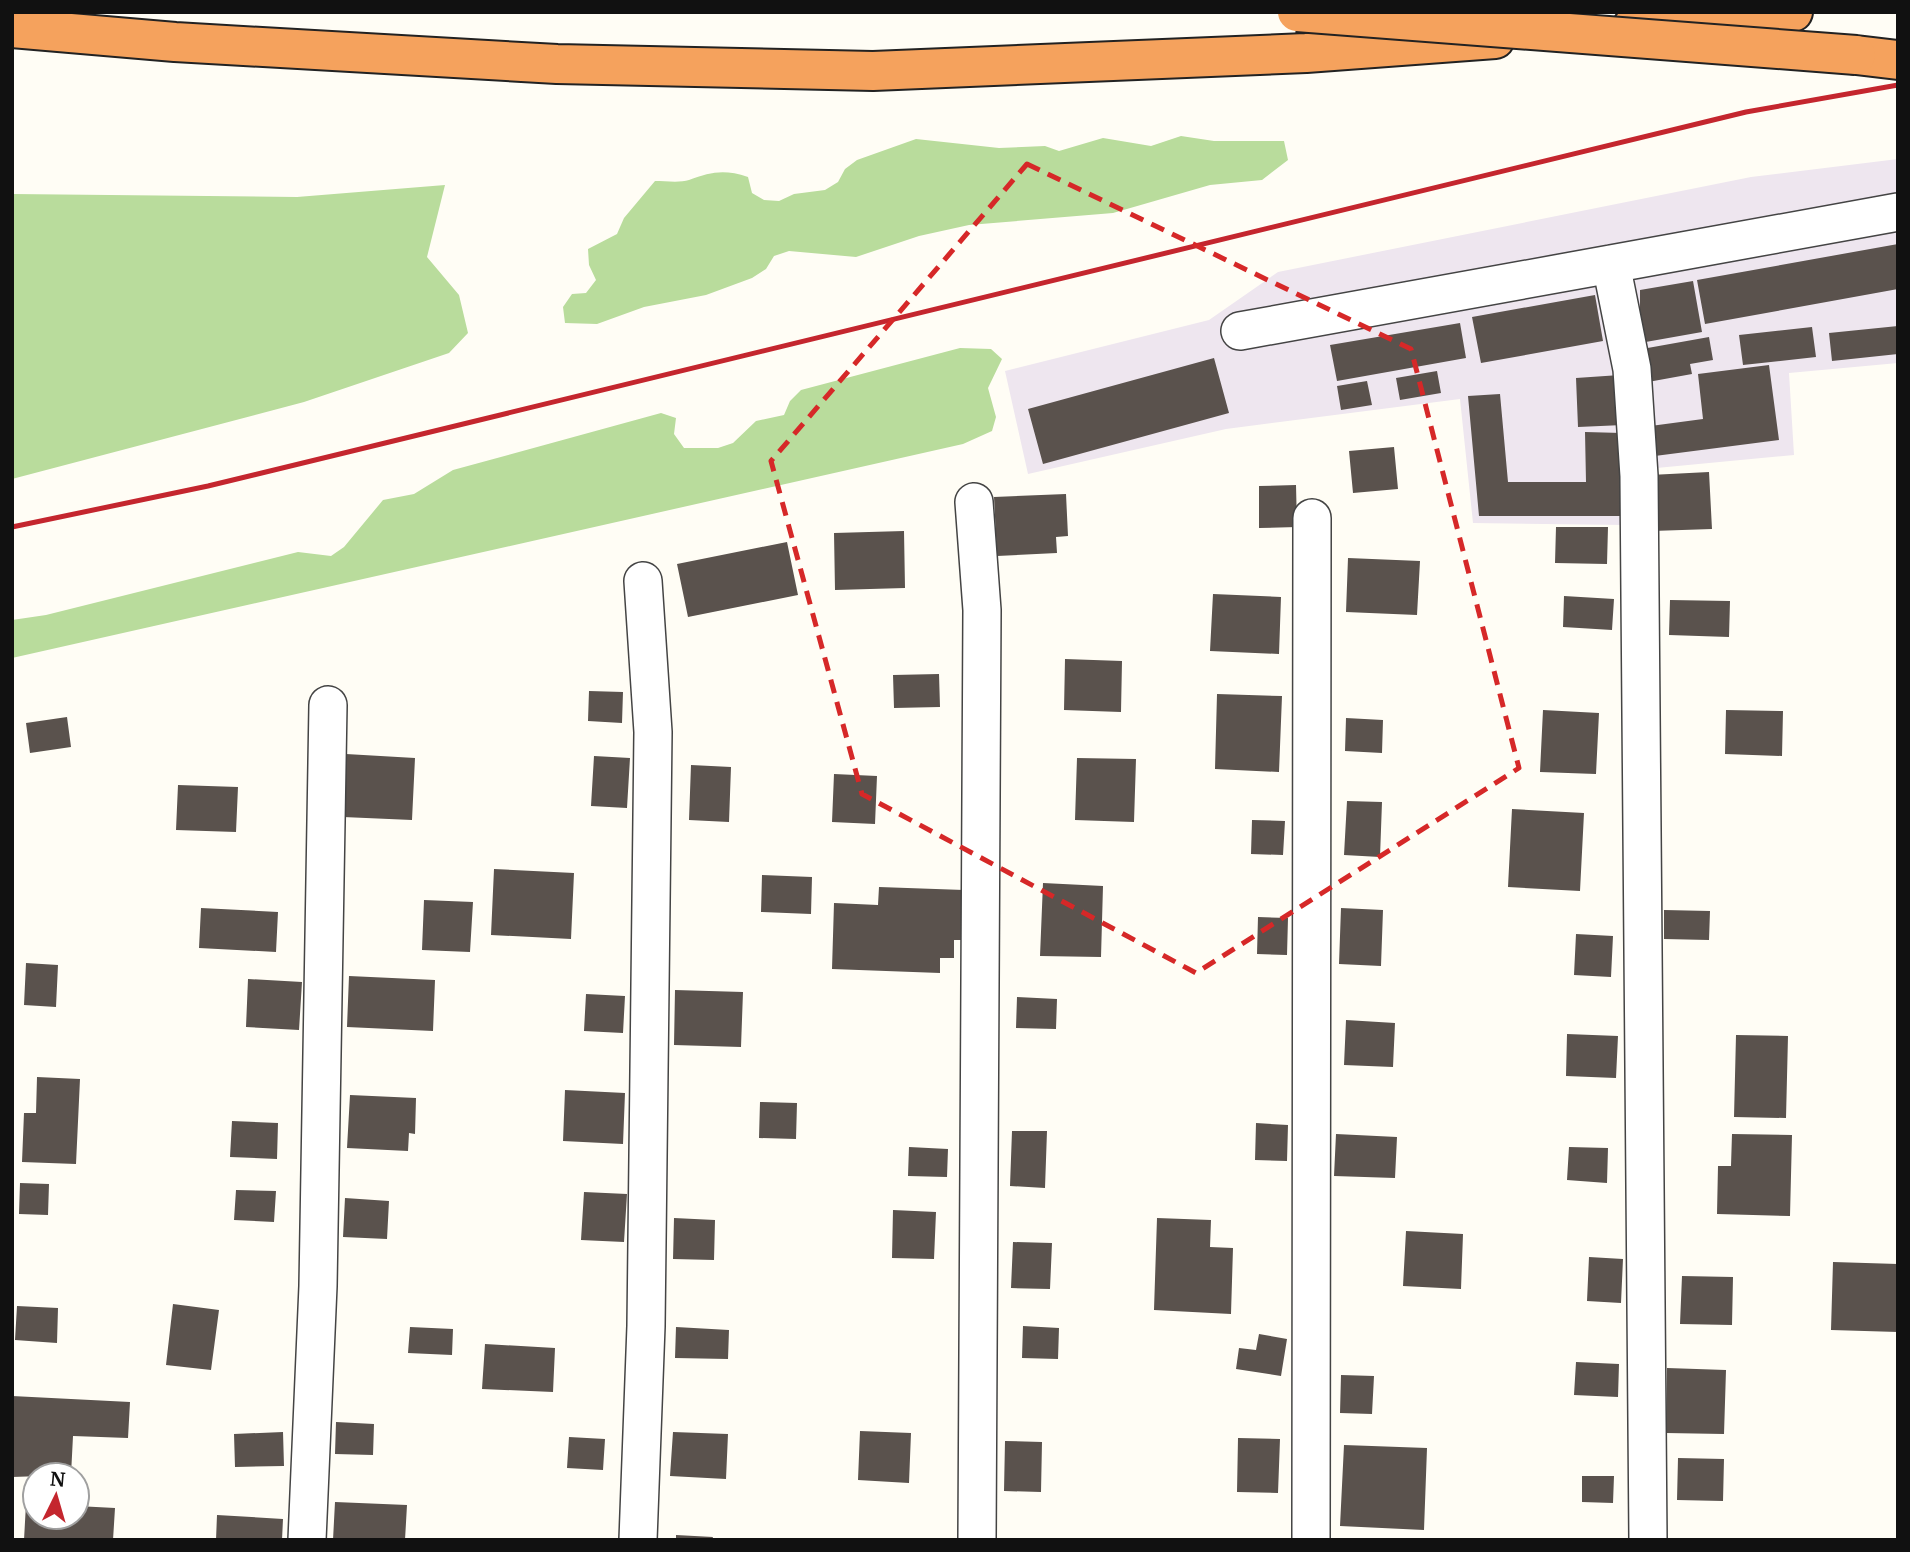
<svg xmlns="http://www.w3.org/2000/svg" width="1910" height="1552" font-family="Merriweather,serif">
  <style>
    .industrial { fill: #eee6ef }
    .forest { fill: #b9dc9c }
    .building { fill: #5a524d }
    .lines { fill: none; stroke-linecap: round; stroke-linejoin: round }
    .minor-casing { stroke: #444; stroke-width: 40 }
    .highway-casing { stroke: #222; stroke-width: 42 }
    .minor { stroke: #fff; stroke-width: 37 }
    .highway { stroke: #f5a25d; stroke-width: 38 }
    .rail { stroke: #c4262e; stroke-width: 5 }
    .highway-bridge-casing { stroke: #222; stroke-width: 42; stroke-linecap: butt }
    .highway-bridge { stroke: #f5a25d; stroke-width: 38 }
    .marked { fill: none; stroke: #d62828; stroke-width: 5; stroke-dasharray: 14 9; stroke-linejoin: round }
  </style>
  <rect width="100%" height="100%" fill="#fffdf5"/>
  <path class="industrial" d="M 1898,159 L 1898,363 L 1789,373 L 1794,455 L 1625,471 L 1625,525 L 1473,523 L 1460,399 L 1226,429 L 1028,474 L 1005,371 L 1209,320 L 1278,272 L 1751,177 Z"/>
  <path class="forest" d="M 1181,136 L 1214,141 L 1284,141 L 1288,160 L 1262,180 L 1210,185 L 1113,213 L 969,225 L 919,236 L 856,257 L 789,251 L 774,256 L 766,269 L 752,278 L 706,295 L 644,307 L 597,324 L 565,323 L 563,307 L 572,294 L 586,293 L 596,280 L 589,265 L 588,249 L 617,234 L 624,218 L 655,181 C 665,181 680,183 689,180 C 711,172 724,169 748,177 L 752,193 L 764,200 L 779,201 L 794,194 L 825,190 L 838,182 L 845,169 L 857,160 L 916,139 L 999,148 L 1045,146 L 1059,151 L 1103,138 L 1151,146 Z
    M 445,185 L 427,257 L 459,295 L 468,333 L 449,353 L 304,402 L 12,479 L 12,194 L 297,197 Z
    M 960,348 L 991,349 L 1002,359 L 988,388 L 996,417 L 992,431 L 963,444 L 12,658 L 12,620 L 46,615 L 298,552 L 331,556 L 344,547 L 383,500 L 414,494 L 453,470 L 661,413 L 676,418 L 674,434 L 684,448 L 718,448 L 733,443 L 756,421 L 784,415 L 790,401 L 801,390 Z"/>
  <path class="building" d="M 1898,244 L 1898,289 L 1705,324 L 1697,280 Z
    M 1693,281 L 1702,332 L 1640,343 L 1640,290 Z
    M 1595,295 L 1603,341 L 1481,363 L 1472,317 Z
    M 1460,323 L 1466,358 L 1337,381 L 1330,345 Z
    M 1898,326 L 1898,354 L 1832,361 L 1829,333 Z
    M 1812,327 L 1816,357 L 1743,365 L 1739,335 Z
    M 1709,337 L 1713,360 L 1690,364 L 1692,374 L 1648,382 L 1642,349 Z
    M 1214,358 L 1229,413 L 1043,464 L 1028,409 Z
    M 1769,365 L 1779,440 L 1647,457 L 1643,427 L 1703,419 L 1698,374 Z
    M 1437,371 L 1441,393 L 1400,400 L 1396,378 Z
    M 1620,375 L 1623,425 L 1578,427 L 1576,378 Z
    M 1367,381 L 1372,405 L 1341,410 L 1337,386 Z
    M 1500,394 L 1508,482 L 1586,482 L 1585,432 L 1622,433 L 1622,516 L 1479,516 L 1468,396 Z
    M 1394,447 L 1398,489 L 1353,493 L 1349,451 Z
    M 1709,472 L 1712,529 L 1652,531 L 1650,475 Z
    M 1296,485 L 1297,527 L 1259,528 L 1259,486 Z
    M 1066,494 L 1068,536 L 1056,537 L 1057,553 L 997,556 L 994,497 Z
    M 1556,527 L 1608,527 L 1607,564 L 1555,563 Z
    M 904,531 L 905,588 L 835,590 L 834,533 Z
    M 787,542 L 798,595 L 688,617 L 677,564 Z
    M 1348,558 L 1420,561 L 1417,615 L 1346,612 Z
    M 1213,594 L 1281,597 L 1279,654 L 1210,651 Z
    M 1564,596 L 1614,599 L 1612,630 L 1563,627 Z
    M 1670,600 L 1730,601 L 1729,637 L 1669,635 Z
    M 1065,659 L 1122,661 L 1121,712 L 1064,710 Z
    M 939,674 L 940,707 L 894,708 L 893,675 Z
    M 589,691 L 623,692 L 622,723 L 588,721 Z
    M 1217,694 L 1282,696 L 1279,772 L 1215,769 Z
    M 1543,710 L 1599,713 L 1596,774 L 1540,772 Z
    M 1726,710 L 1783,711 L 1782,756 L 1725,754 Z
    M 67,717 L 71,747 L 30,753 L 26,723 Z
    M 1346,718 L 1383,720 L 1382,753 L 1345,751 Z
    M 346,754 L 415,758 L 412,820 L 343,817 Z
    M 594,756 L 630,758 L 627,808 L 591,806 Z
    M 1077,758 L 1136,759 L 1134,822 L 1075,820 Z
    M 691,765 L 731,767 L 729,822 L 689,820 Z
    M 834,774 L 877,776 L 875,824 L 832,822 Z
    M 178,785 L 238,787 L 236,832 L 176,830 Z
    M 1347,801 L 1382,802 L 1380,857 L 1344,855 Z
    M 1512,809 L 1584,813 L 1580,891 L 1508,887 Z
    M 1252,820 L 1285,821 L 1283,855 L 1251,854 Z
    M 494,869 L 574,873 L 571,939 L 491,935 Z
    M 762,875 L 812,877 L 811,914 L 761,912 Z
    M 1043,883 L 1103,886 L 1101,957 L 1040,956 Z
    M 879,887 L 964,890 L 962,940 L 954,940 L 954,958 L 940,958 L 940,973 L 832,969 L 834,903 L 878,905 Z
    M 424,900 L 473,902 L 470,952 L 422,950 Z
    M 201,908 L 278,912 L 276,952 L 199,948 Z
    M 1341,908 L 1383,910 L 1381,966 L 1339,964 Z
    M 1664,910 L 1710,911 L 1709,940 L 1664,939 Z
    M 1258,917 L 1288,918 L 1287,955 L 1257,954 Z
    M 1576,934 L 1613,936 L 1611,977 L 1574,975 Z
    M 26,963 L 58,965 L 56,1007 L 24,1005 Z
    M 349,976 L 435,980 L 433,1031 L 347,1027 Z
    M 248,979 L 302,982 L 299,1030 L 246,1027 Z
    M 675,990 L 743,992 L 741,1047 L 674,1045 Z
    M 586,994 L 625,996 L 623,1033 L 584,1031 Z
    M 1017,997 L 1057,999 L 1056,1029 L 1016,1028 Z
    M 1346,1020 L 1395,1023 L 1393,1067 L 1344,1065 Z
    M 1567,1034 L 1618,1036 L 1616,1078 L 1566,1076 Z
    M 1736,1035 L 1788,1036 L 1786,1118 L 1734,1117 Z
    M 37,1077 L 80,1079 L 76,1164 L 22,1162 L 24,1113 L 36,1113 Z
    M 565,1090 L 625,1093 L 623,1144 L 563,1141 Z
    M 350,1095 L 416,1098 L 415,1134 L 409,1133 L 408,1151 L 347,1148 Z
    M 760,1102 L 797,1103 L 796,1139 L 759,1138 Z
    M 232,1121 L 278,1123 L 277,1159 L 230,1157 Z
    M 1256,1123 L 1288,1125 L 1287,1161 L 1255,1160 Z
    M 1012,1131 L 1047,1131 L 1045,1188 L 1010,1186 Z
    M 1336,1134 L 1397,1137 L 1395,1178 L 1334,1176 Z
    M 1732,1134 L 1792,1135 L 1790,1216 L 1717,1214 L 1718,1166 L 1731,1166 Z
    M 909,1147 L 948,1149 L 947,1177 L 908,1176 Z
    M 1569,1147 L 1608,1148 L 1607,1183 L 1567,1180 Z
    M 20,1183 L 49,1184 L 48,1215 L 19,1214 Z
    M 236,1190 L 276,1191 L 274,1222 L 234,1220 Z
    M 584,1192 L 627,1194 L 624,1242 L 581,1240 Z
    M 345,1198 L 389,1201 L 387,1239 L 343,1237 Z
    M 893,1210 L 936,1212 L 934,1259 L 892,1258 Z
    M 674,1218 L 715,1220 L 714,1260 L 673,1259 Z
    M 1157,1218 L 1211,1220 L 1210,1247 L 1233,1248 L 1231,1314 L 1154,1310 Z
    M 1406,1231 L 1463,1234 L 1461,1289 L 1403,1286 Z
    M 1013,1242 L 1052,1243 L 1050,1289 L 1011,1288 Z
    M 1589,1257 L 1623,1259 L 1621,1303 L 1587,1301 Z
    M 1833,1262 L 1898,1264 L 1898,1332 L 1831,1330 Z
    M 1682,1276 L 1733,1277 L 1732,1325 L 1680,1324 Z
    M 173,1304 L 219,1310 L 211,1370 L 166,1365 Z
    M 17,1306 L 58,1308 L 57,1343 L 15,1340 Z
    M 1023,1326 L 1059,1328 L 1058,1359 L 1022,1358 Z
    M 410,1327 L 453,1329 L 452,1355 L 408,1353 Z
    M 676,1327 L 729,1330 L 728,1359 L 675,1358 Z
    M 1259,1334 L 1287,1339 L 1281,1376 L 1236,1369 L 1239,1348 L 1256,1350 Z
    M 485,1344 L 555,1348 L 553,1392 L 482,1389 Z
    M 1576,1362 L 1619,1364 L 1618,1397 L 1574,1395 Z
    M 1667,1368 L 1726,1370 L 1724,1434 L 1666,1433 Z
    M 1341,1375 L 1374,1376 L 1372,1414 L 1340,1413 Z
    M 12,1396 L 130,1402 L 128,1438 L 73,1436 L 71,1475 L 12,1477 Z
    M 336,1422 L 374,1424 L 373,1455 L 335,1454 Z
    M 860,1431 L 911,1433 L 909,1483 L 858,1480 Z
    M 283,1432 L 284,1466 L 235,1467 L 234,1434 Z
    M 673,1432 L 728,1434 L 726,1479 L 670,1476 Z
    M 569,1437 L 605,1439 L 603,1470 L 567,1468 Z
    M 1238,1438 L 1280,1439 L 1278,1493 L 1237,1492 Z
    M 1005,1441 L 1042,1442 L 1041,1492 L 1004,1491 Z
    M 1344,1445 L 1427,1448 L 1424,1530 L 1340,1526 Z
    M 1678,1458 L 1724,1459 L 1723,1501 L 1677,1500 Z
    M 1582,1476 L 1614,1476 L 1613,1503 L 1582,1502 Z
    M 335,1502 L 407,1505 L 405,1540 L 333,1540 Z
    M 26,1504 L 35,1504 L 35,1517 L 77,1517 L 77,1506 L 115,1508 L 113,1540 L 24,1540 Z
    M 217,1515 L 283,1519 L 282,1540 L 216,1540 Z
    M 676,1535 L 713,1537 L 712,1540 L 676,1540 Z"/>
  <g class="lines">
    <defs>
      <path id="minor" d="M 1240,331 L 1611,264
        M 974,502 L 982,610 L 977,1540
        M 307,1540 L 318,1286 L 328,705
        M 638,1540 L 646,1326 L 653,732 L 643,581
        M 1311,1540 L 1312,518
        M 1648,1540 L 1639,476 L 1632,369 L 1611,264 L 1898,212"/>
      <path id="highway" d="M 1632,27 L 1793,12
        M 12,28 L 175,42 L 557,64 L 873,71 L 1306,53 L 1495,39
        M 1856,55 L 1898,60"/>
    </defs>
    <use href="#minor" class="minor-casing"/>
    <use href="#highway" class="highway-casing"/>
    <use href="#minor" class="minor"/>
    <use href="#highway" class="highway"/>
    <path class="rail" d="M 12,527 L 208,486 L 1746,112 L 1898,85"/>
    <defs>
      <path id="highway-bridge" d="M 1297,12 L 1856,55"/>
    </defs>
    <use href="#highway-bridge" class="highway-bridge-casing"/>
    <use href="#highway-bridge" class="highway-bridge"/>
  </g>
  <path class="marked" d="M 1027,164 L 1411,349 L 1519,768 L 1196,973 L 862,794 L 771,461 Z"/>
  <rect width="1910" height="1552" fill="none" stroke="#111111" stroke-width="28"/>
  <g transform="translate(56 1496) rotate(5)"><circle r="33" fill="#ffffff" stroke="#a0a0a0" stroke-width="2"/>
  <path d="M0-5L12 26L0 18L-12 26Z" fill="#c4262e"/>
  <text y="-10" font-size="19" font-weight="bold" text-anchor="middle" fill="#111111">N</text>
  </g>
</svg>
